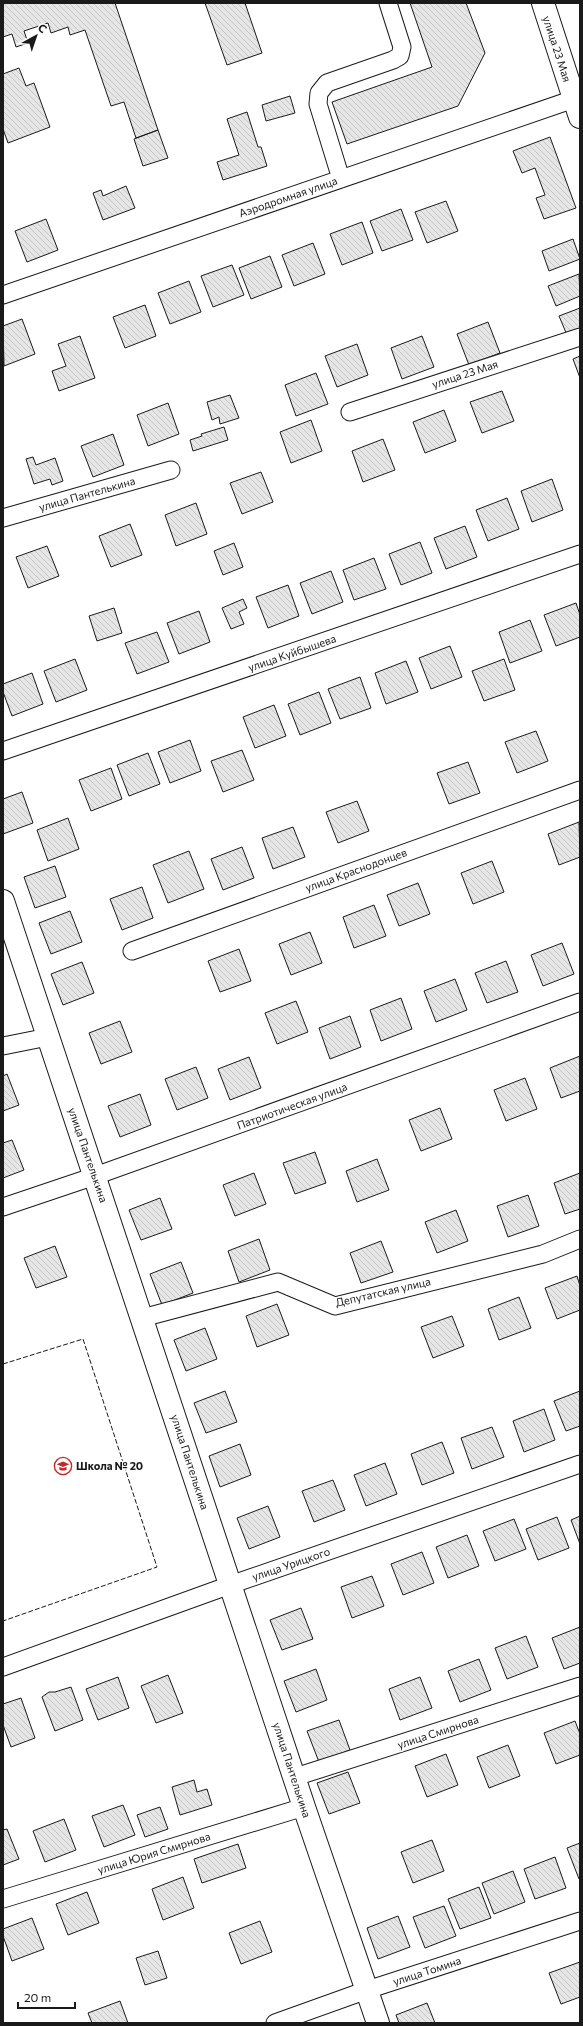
<svg xmlns="http://www.w3.org/2000/svg" width="583" height="2026" font-family="Commissioner,sans-serif">
  <style>
    .building { fill: url(#building-back-hatch); stroke: #1a1a1a }
    .lines { fill: none; stroke-linecap: round; stroke-linejoin: round }
    .minor-casing { stroke: #1a1a1a; stroke-width: 19 }
    .secondary-casing { stroke: #1a1a1a; stroke-width: 24 }
    .minor { stroke: #fff; stroke-width: 17 }
    .secondary { stroke: #fff; stroke-width: 22 }
    .fence { stroke: #1a1a1a; stroke-width: 1; stroke-dasharray: 5 2; stroke-linecap: butt }
    .labels { text-anchor: middle; stroke-width: 3; stroke-linejoin: round; paint-order: stroke }
    .street-label { font-size: 11px; fill: #1a1a1a; stroke: #fff }
    .poi-label { font-size: 11px; font-weight: bold; fill: #1a1a1a; stroke: #fff; text-anchor: start }
  </style>
  <defs>
    <pattern id="building-back-hatch" width="6" height="6" patternUnits="userSpaceOnUse"><rect width="6" height="6" fill="#e6e6e6"/><path d="M-1 5l2 2M0 0l6 6M5-1l2 2" fill="none" stroke="#c5c5c5"/></pattern>
  </defs>
  <rect width="100%" height="100%" fill="#fff"/>
  <path class="building" d="M 3,3 L 115,3 L 158,130 L 136,138 L 124,102 L 111,106 L 85,30 L 70,35 L 68,27 L 51,33 L 48,23 L 24,31 L 28,43 L 16,47 L 12,34 L 3,37 Z
    M 205,3 L 245,3 L 262,53 L 227,65 Z
    M 410,3 L 466,3 L 485,53 L 458,106 L 347,144 L 332,102 L 432,67 Z
    M 19,68 L 26,86 L 34,83 L 50,127 L 8,143 L 3,129 L 3,74 Z
    M 290,96 L 295,113 L 266,121 L 262,105 Z
    M 247,112 L 258,147 L 261,147 L 267,166 L 223,180 L 217,162 L 239,155 L 227,119 Z
    M 158,130 L 168,158 L 143,166 L 134,139 Z
    M 550,137 L 576,208 L 544,219 L 536,198 L 545,195 L 535,168 L 522,173 L 513,151 Z
    M 126,186 L 135,208 L 103,220 L 93,193 L 101,190 L 103,196 Z
    M 446,201 L 458,231 L 427,243 L 415,212 Z
    M 401,209 L 413,240 L 382,251 L 370,221 Z
    M 46,219 L 58,250 L 27,262 L 15,231 Z
    M 362,222 L 373,253 L 342,265 L 330,234 Z
    M 573,239 L 580,259 L 549,271 L 542,251 Z
    M 313,243 L 325,274 L 294,286 L 282,255 Z
    M 270,256 L 282,287 L 251,299 L 239,268 Z
    M 232,265 L 244,295 L 213,307 L 201,276 Z
    M 579,274 L 580,296 L 556,306 L 548,286 Z
    M 189,281 L 201,312 L 170,324 L 158,293 Z
    M 145,305 L 156,336 L 125,348 L 113,317 Z
    M 580,308 L 580,330 L 567,335 L 559,316 Z
    M 22,319 L 35,354 L 4,366 L 3,326 Z
    M 488,322 L 500,353 L 469,365 L 457,334 Z
    M 80,336 L 95,378 L 59,391 L 52,371 L 66,366 L 58,344 Z
    M 422,336 L 434,367 L 402,379 L 391,348 Z
    M 357,344 L 368,375 L 337,387 L 325,356 Z
    M 580,356 L 580,378 L 573,359 Z
    M 316,373 L 328,404 L 296,416 L 285,385 Z
    M 502,391 L 514,421 L 482,433 L 470,402 Z
    M 230,395 L 239,418 L 220,424 L 219,417 L 212,420 L 207,402 Z
    M 168,403 L 179,434 L 148,446 L 137,415 Z
    M 444,410 L 456,441 L 425,453 L 413,422 Z
    M 311,420 L 322,451 L 291,463 L 280,432 Z
    M 224,427 L 228,440 L 193,451 L 190,440 L 202,436 L 201,434 Z
    M 113,434 L 124,465 L 93,477 L 81,446 Z
    M 383,439 L 395,470 L 363,482 L 352,451 Z
    M 33,457 L 36,465 L 55,458 L 63,481 L 52,485 L 50,479 L 34,484 L 26,459 Z
    M 261,472 L 273,502 L 242,514 L 230,483 Z
    M 552,479 L 563,510 L 532,522 L 521,491 Z
    M 507,498 L 519,529 L 488,541 L 476,510 Z
    M 196,503 L 207,534 L 176,546 L 165,515 Z
    M 130,524 L 142,555 L 111,567 L 99,536 Z
    M 465,526 L 477,557 L 446,569 L 434,538 Z
    M 420,542 L 432,573 L 401,585 L 389,554 Z
    M 234,543 L 243,567 L 223,575 L 214,551 Z
    M 47,546 L 59,576 L 28,588 L 16,557 Z
    M 374,558 L 386,589 L 354,600 L 343,570 Z
    M 331,571 L 343,602 L 312,614 L 300,583 Z
    M 288,585 L 299,616 L 268,628 L 256,597 Z
    M 243,599 L 247,608 L 239,612 L 244,624 L 231,629 L 222,608 Z
    M 576,603 L 580,615 L 580,637 L 556,646 L 544,615 Z
    M 114,608 L 122,633 L 97,641 L 89,616 Z
    M 199,611 L 210,642 L 179,654 L 167,623 Z
    M 530,620 L 542,651 L 510,663 L 499,632 Z
    M 157,632 L 169,662 L 137,674 L 125,643 Z
    M 450,646 L 462,677 L 431,689 L 419,658 Z
    M 75,659 L 87,690 L 56,702 L 44,671 Z
    M 504,659 L 515,690 L 484,701 L 472,671 Z
    M 406,661 L 418,692 L 386,704 L 375,673 Z
    M 32,673 L 43,704 L 12,716 L 3,692 L 3,684 Z
    M 360,677 L 371,708 L 340,719 L 328,689 Z
    M 319,692 L 331,723 L 300,735 L 288,704 Z
    M 274,705 L 286,736 L 255,748 L 243,717 Z
    M 536,731 L 548,761 L 517,773 L 505,742 Z
    M 190,740 L 201,771 L 170,783 L 158,752 Z
    M 242,750 L 254,780 L 223,792 L 211,761 Z
    M 148,753 L 160,784 L 129,796 L 117,765 Z
    M 468,762 L 480,793 L 449,804 L 437,773 Z
    M 111,768 L 122,799 L 91,811 L 79,780 Z
    M 22,792 L 33,823 L 3,834 L 3,799 Z
    M 357,801 L 369,831 L 338,843 L 326,812 Z
    M 68,818 L 79,849 L 48,861 L 37,830 Z
    M 579,822 L 580,857 L 559,865 L 548,834 Z
    M 293,827 L 305,857 L 273,869 L 262,838 Z
    M 242,847 L 254,878 L 223,890 L 211,859 Z
    M 189,851 L 204,889 L 168,903 L 153,865 Z
    M 492,861 L 504,892 L 473,904 L 461,873 Z
    M 55,866 L 66,897 L 35,908 L 24,877 Z
    M 418,883 L 430,914 L 399,926 L 387,895 Z
    M 142,887 L 153,918 L 122,930 L 110,899 Z
    M 374,905 L 386,936 L 354,948 L 343,917 Z
    M 70,911 L 82,942 L 51,954 L 39,923 Z
    M 310,932 L 322,963 L 291,975 L 279,944 Z
    M 562,943 L 574,974 L 543,986 L 531,955 Z
    M 239,949 L 251,981 L 220,992 L 208,961 Z
    M 506,961 L 518,992 L 487,1003 L 475,973 Z
    M 82,962 L 94,993 L 63,1005 L 51,974 Z
    M 455,979 L 467,1010 L 436,1022 L 424,991 Z
    M 401,998 L 412,1029 L 381,1041 L 370,1010 Z
    M 296,1001 L 308,1032 L 277,1044 L 265,1013 Z
    M 350,1016 L 361,1047 L 330,1059 L 319,1028 Z
    M 120,1021 L 132,1052 L 101,1064 L 89,1033 Z
    M 580,1056 L 580,1091 L 561,1098 L 550,1068 Z
    M 249,1057 L 261,1088 L 230,1100 L 218,1069 Z
    M 196,1067 L 208,1098 L 177,1110 L 165,1079 Z
    M 7,1074 L 19,1105 L 3,1111 L 3,1076 Z
    M 525,1078 L 537,1109 L 506,1121 L 494,1090 Z
    M 140,1094 L 151,1125 L 120,1137 L 108,1106 Z
    M 440,1108 L 452,1139 L 421,1151 L 409,1120 Z
    M 12,1140 L 24,1170 L 3,1178 L 3,1143 Z
    M 315,1152 L 326,1183 L 295,1194 L 283,1163 Z
    M 377,1159 L 389,1190 L 357,1202 L 346,1171 Z
    M 254,1173 L 266,1204 L 235,1216 L 223,1185 Z
    M 580,1173 L 580,1209 L 565,1214 L 554,1183 Z
    M 528,1195 L 539,1226 L 508,1237 L 497,1206 Z
    M 160,1198 L 172,1229 L 141,1240 L 129,1210 Z
    M 456,1210 L 468,1241 L 437,1253 L 425,1222 Z
    M 259,1239 L 270,1270 L 239,1282 L 228,1251 Z
    M 381,1241 L 393,1272 L 361,1283 L 350,1253 Z
    M 55,1246 L 67,1277 L 36,1288 L 24,1258 Z
    M 181,1262 L 193,1293 L 162,1305 L 150,1274 Z
    M 577,1276 L 580,1286 L 580,1310 L 557,1319 L 545,1288 Z
    M 519,1297 L 531,1328 L 499,1340 L 488,1309 Z
    M 277,1304 L 289,1335 L 257,1347 L 246,1316 Z
    M 452,1316 L 464,1346 L 433,1358 L 421,1327 Z
    M 205,1328 L 217,1359 L 186,1371 L 174,1340 Z
    M 225,1391 L 237,1422 L 206,1433 L 194,1403 Z
    M 580,1391 L 580,1426 L 566,1431 L 554,1401 Z
    M 544,1409 L 555,1440 L 524,1452 L 513,1421 Z
    M 492,1427 L 504,1457 L 472,1469 L 461,1438 Z
    M 442,1442 L 454,1473 L 422,1485 L 411,1454 Z
    M 240,1444 L 251,1475 L 220,1487 L 209,1456 Z
    M 385,1463 L 397,1494 L 366,1506 L 354,1475 Z
    M 333,1480 L 345,1510 L 314,1522 L 302,1491 Z
    M 268,1506 L 280,1537 L 249,1549 L 237,1518 Z
    M 580,1516 L 580,1544 L 571,1520 Z
    M 557,1517 L 569,1548 L 538,1560 L 526,1529 Z
    M 514,1519 L 526,1549 L 495,1561 L 483,1531 Z
    M 467,1535 L 479,1566 L 448,1578 L 436,1547 Z
    M 422,1552 L 434,1583 L 403,1595 L 391,1564 Z
    M 372,1576 L 384,1606 L 352,1618 L 341,1587 Z
    M 301,1608 L 313,1639 L 282,1650 L 270,1620 Z
    M 580,1627 L 580,1663 L 564,1669 L 552,1638 Z
    M 526,1636 L 538,1667 L 507,1679 L 495,1648 Z
    M 479,1659 L 491,1690 L 460,1702 L 448,1671 Z
    M 316,1669 L 327,1700 L 296,1712 L 284,1681 Z
    M 168,1675 L 183,1713 L 156,1723 L 141,1686 Z
    M 118,1677 L 129,1708 L 98,1720 L 86,1689 Z
    M 420,1677 L 432,1708 L 400,1720 L 389,1689 Z
    M 71,1687 L 83,1720 L 55,1731 L 42,1697 L 49,1692 L 55,1692 Z
    M 21,1698 L 35,1738 L 11,1747 L 3,1725 L 3,1704 Z
    M 339,1720 L 350,1750 L 319,1762 L 307,1731 Z
    M 575,1721 L 580,1734 L 580,1755 L 556,1764 L 544,1733 Z
    M 508,1745 L 520,1776 L 489,1788 L 477,1757 Z
    M 446,1754 L 458,1785 L 427,1797 L 415,1766 Z
    M 348,1772 L 360,1803 L 329,1814 L 317,1783 Z
    M 194,1780 L 197,1792 L 207,1789 L 212,1805 L 180,1815 L 172,1787 Z
    M 123,1805 L 135,1835 L 104,1847 L 92,1816 Z
    M 160,1807 L 168,1829 L 145,1837 L 137,1815 Z
    M 64,1819 L 76,1850 L 45,1862 L 33,1831 Z
    M 7,1829 L 19,1859 L 3,1865 L 3,1830 Z
    M 432,1840 L 444,1871 L 413,1883 L 401,1852 Z
    M 580,1843 L 580,1878 L 579,1879 L 567,1848 Z
    M 238,1844 L 246,1868 L 202,1883 L 194,1859 Z
    M 555,1857 L 566,1888 L 535,1899 L 524,1869 Z
    M 513,1871 L 525,1902 L 494,1914 L 482,1883 Z
    M 183,1877 L 194,1908 L 163,1920 L 152,1889 Z
    M 479,1887 L 491,1918 L 460,1929 L 448,1899 Z
    M 87,1892 L 99,1923 L 68,1935 L 56,1904 Z
    M 444,1906 L 456,1936 L 425,1948 L 413,1917 Z
    M 398,1916 L 410,1947 L 378,1959 L 367,1928 Z
    M 32,1918 L 44,1949 L 12,1961 L 3,1936 L 3,1929 Z
    M 260,1921 L 272,1952 L 241,1964 L 229,1933 Z
    M 158,1951 L 167,1978 L 145,1985 L 136,1958 Z
    M 580,1962 L 580,1997 L 561,2004 L 549,1973 Z
    M 120,2001 L 128,2023 L 92,2023 L 88,2013 Z
    M 427,2003 L 435,2023 L 399,2023 L 396,2015 Z"/>
  <g class="lines">
    <defs>
      <path id="minor" d="M 341,179 L 318,104 L 319,93 L 327,83 L 393,60 L 400,56 L 402,47 L 388,3
        M 3,295 L 574,99
        M 350,412 L 580,337
        M 3,518 L 171,470
        M 3,751 L 580,554
        M 132,951 L 580,790
        M 3,1046 L 48,1037
        M 3,1207 L 95,1176 L 580,1002
        M 142,1318 L 278,1282 L 335,1306 L 543,1254 L 580,1239
        M 3,1667 L 230,1585 L 580,1464
        M 295,1777 L 580,1686
        M 3,1899 L 304,1807
        M 275,2023 L 367,1990 L 580,1921"/>
      <path id="secondary" d="M 543,3 L 580,117
        M 3,901 L 304,1807 L 378,2023"/>
    </defs>
    <use href="#minor" class="minor-casing"/>
    <use href="#secondary" class="secondary-casing"/>
    <use href="#minor" class="minor"/>
    <use href="#secondary" class="secondary"/>
    <path class="fence" d="M 3,1364 L 83,1339 L 157,1567 L 3,1621"/>
  </g>
  <defs>
    <symbol id="school-ring" viewBox="-11 -11 22 22"><circle r="9.5" fill="#fff" stroke="#c62828" stroke-width="1.5"/><path d="M0-5L7-2L0 1L-7-2ZM-4 1L0 2.5L4 1V4Q0 6-4 4Z" fill="#c62828"/></symbol>
  </defs>
  <g fill-rule="evenodd">
    <use href="#school-ring" x="53" y="1456" width="20" height="20"/>
  </g>
  <g class="labels">
    <g class="street-label">
      <text transform="translate(557 49) rotate(72)" y="4">улица 23 Мая</text>
      <text transform="translate(288 197) rotate(-19)" y="4">Аэродромная улица</text>
      <text transform="translate(465 374) rotate(-18)" y="4">улица 23 Мая</text>
      <text transform="translate(87 494) rotate(-16)" y="4">улица Пантелькина</text>
      <text transform="translate(292 653) rotate(-19)" y="4">улица Куйбышева</text>
      <text transform="translate(356 870) rotate(-20)" y="4">улица Краснодонцев</text>
      <text transform="translate(292 1106) rotate(-20)" y="4">Патриотическая улица</text>
      <text transform="translate(88 1155) rotate(71)" y="4">улица Пантелькина</text>
      <text transform="translate(383 1292) rotate(-13)" y="4">Депутатская улица</text>
      <text transform="translate(190 1462) rotate(72)" y="4">улица Пантелькина</text>
      <text transform="translate(291 1564) rotate(-19)" y="4">улица Урицкого</text>
      <text transform="translate(438 1732) rotate(-18)" y="4">улица Смирнова</text>
      <text transform="translate(292 1770) rotate(72)" y="4">улица Пантелькина</text>
      <text transform="translate(154 1853) rotate(-17)" y="4">улица Юрия Смирнова</text>
      <text transform="translate(427 1971) rotate(-18)" y="4">улица Томина</text>
    </g>
    <g class="poi-label">
      <text x="76" y="1470">Школа № 20</text>
    </g>
  </g>
  <rect width="583" height="2026" fill="none" stroke="#1a1a1a" stroke-width="8"/>
  <g transform="translate(36 36) rotate(40)" stroke="#ffffff" stroke-width="3" paint-order="stroke">
  <path d="M0-3L7 15L0 10L-7 15Z" fill="#1a1a1a"/>
  <text y="-6" font-size="11" font-weight="bold" text-anchor="middle" fill="#1a1a1a">С</text>
  </g>
  <path d="M18 2002v6h57v-6" fill="none" stroke="#1a1a1a" stroke-width="2"/>
  <text x="24" y="2002" font-size="12" fill="#1a1a1a" stroke="#ffffff" stroke-width="3" paint-order="stroke">20 m</text>
</svg>
